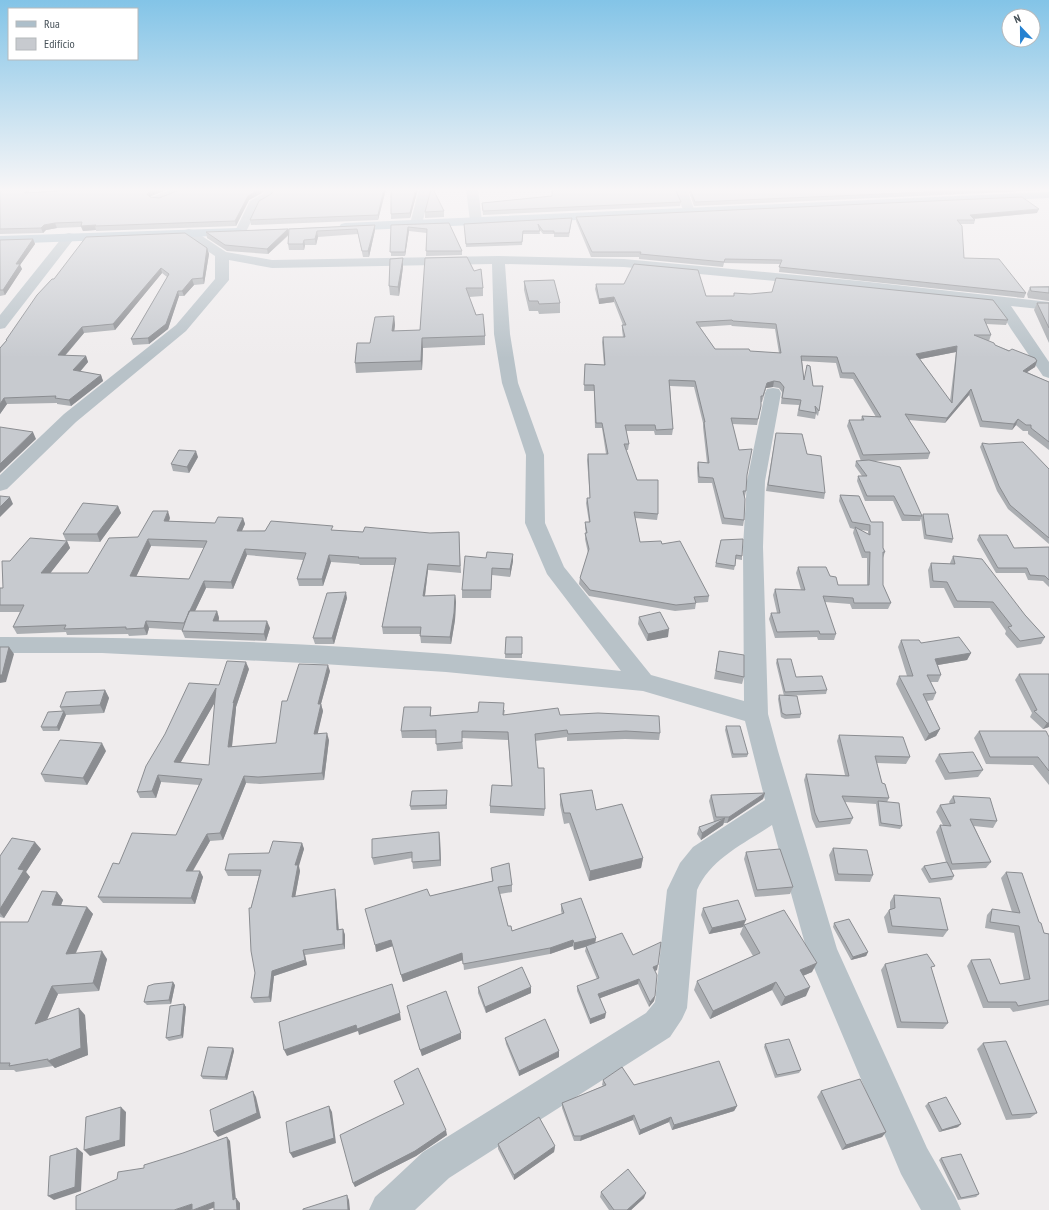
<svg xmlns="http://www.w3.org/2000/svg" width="1049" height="1210" font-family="'PT Sans Narrow',sans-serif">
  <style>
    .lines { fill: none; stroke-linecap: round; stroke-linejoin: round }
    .minor { fill: #b8c2c8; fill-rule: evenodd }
    .major { fill: #adbfca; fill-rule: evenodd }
    .wall { fill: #abaeb2; fill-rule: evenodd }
    .shaded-wall { fill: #8b8d91 }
    .building { fill: #c7cacf; stroke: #8b8d91; fill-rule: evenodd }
  </style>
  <rect width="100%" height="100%" fill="#efeced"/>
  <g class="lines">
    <path class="minor" d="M 172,189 L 187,189 L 185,191 L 160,201 L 152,201 L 150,199 L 152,197 Z
      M 267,189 L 279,189 L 271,198 L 259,205 L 245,234 L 237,234 L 235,231 L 250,201 L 263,194 Z
      M 419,189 L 431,189 L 422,224 L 420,227 L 412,227 L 410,224 Z
      M 466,189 L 478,189 L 482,221 L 480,224 L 472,224 L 470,221 Z
      M 675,189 L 687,189 L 695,212 L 693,215 L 685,215 Z
      M 189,229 L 193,230 L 226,252 L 272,260 L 498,256 L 624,259 L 860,281 L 1049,302 L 1049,310 L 1011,306 L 1049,362 L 1049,378 L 1043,376 L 1011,329 L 996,304 L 860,289 L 624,267 L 505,264 L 510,334 L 518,383 L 544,455 L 545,523 L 564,567 L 651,675 L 744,701 L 743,547 L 747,481 L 765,393 L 767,389 L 773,388 L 779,389 L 781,393 L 765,481 L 763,547 L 768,714 L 778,751 L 837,949 L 927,1148 L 955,1197 L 961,1210 L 921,1210 L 901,1174 L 807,951 L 772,825 C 745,843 710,859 697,890 L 687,1008 L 682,1019 L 670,1037 L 449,1178 L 415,1210 L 369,1210 L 375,1197 L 423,1152 L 646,1013 L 655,1002 L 667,890 L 680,863 L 693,847 L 765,800 L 745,721 L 643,691 L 446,672 L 323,664 L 102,653 L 0,653 L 0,637 C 148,637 299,642 447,654 C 505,659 563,665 621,671 L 547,574 L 525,523 L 526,455 L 502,383 L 494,334 L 492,264 L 272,268 L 229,260 L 229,280 L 186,331 L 76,422 L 7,489 L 0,491 L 0,475 L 64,414 L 176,325 L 215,279 L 215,256 L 185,236 L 183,233 L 185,230 Z
      M 69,233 L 73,234 L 75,237 L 73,240 L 5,328 L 0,329 L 0,315 L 65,234 Z"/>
    <path class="major" d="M 1049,192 L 1049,198 L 345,231 L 341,230 L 339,227 L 341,224 L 345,223 Z
      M 237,228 L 241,229 L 243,232 L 241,235 L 0,244 L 0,236 Z"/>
  </g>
  <path class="wall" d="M 0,189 L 29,189 L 28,193 L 58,191 L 58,189 L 169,189 L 151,196 L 150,197 L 159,198 L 262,193 L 249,200 L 236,226 L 96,231 L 96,230 L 83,231 L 81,227 L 57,228 L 46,230 L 43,233 L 0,234 Z
    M 386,189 L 378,220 L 251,225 L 250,220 L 271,194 Z
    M 391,189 L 418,189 L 410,218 L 391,219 Z
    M 552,189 L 675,189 L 681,202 L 680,206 L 483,215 L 482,203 L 552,196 Z
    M 688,189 L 1043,189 L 1042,190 L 1008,192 L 694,206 Z
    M 444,211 L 444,217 L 425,218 L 425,212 Z
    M 1037,213 L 974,219 L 975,220 L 974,224 L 961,224 L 964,258 L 1026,293 L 1024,298 L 779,272 L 780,264 L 724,263 L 723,267 L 639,259 L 639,257 L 591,257 L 576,221 L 576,217 Z
    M 572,218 L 569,237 L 554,237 L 554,234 L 543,234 L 539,229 L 540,234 L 523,234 L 522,245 L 466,247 L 464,224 Z
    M 449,223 L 462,251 L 462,255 L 426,256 L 427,233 L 409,231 L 405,256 L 391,256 L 391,225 Z
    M 375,225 L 375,230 L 369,257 L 363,257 L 358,234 L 318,237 L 316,245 L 305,245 L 304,250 L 289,250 L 288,244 L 289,235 L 268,254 L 227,251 L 207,238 L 206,232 Z
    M 33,239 L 35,244 L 20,265 L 22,269 L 5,295 L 0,296 L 0,240 Z
    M 207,248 L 209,254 L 204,284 L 194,285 L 184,296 L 179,296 L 168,329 L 149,344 L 133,345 L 131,339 L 167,277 L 162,273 L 115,330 L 84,333 L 65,356 L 86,356 L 88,362 L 80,372 L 101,375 L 103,381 L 71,406 L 57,404 L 57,403 L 7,404 L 0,414 L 0,348 L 6,341 L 6,340 L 54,279 Z
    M 403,267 L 399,296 L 390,295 L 389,286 Z
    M 474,271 L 483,288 L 483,296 L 469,297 L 485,336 L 485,345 L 423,348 L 422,370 L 356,373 L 355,363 L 370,343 L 394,316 L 395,325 L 394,331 L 420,330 Z
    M 524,281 L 560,303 L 560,313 L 539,314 L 538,311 L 529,311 L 524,290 Z
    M 596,284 L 706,296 L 1008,320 L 1006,325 L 986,324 L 991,335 L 989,341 L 995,345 L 1037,361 L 1035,367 L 1027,372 L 1049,382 L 1049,450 L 1028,434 L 1028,431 L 1023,431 L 1016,425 L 1012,430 L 980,427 L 969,395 L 945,423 L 909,420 L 930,453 L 928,459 L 873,461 L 922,516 L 920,521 L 902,521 L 893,501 L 865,501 L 857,481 L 858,476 L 862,476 L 855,466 L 856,461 L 861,461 L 847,426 L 849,420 L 861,420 L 862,416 L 876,417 L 853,379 L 840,378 L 836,363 L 802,361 L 804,379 L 813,386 L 819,411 L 818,416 L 816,414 L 815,419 L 797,416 L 799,405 L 781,404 L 782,392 L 779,388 L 773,387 L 766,388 L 762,402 L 761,402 L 761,406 L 757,425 L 732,424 L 739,450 L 747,475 L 746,491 L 745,496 L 744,520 L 743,526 L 722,524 L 712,483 L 698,483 L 697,468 L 698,462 L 707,463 L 703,427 L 703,423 L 694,387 L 670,386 L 673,429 L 672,435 L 655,435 L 654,431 L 626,431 L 629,444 L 628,450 L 626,450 L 637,480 L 658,514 L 657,520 L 635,518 L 640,542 L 662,544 L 709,596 L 708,602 L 696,603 L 695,609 L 675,611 L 589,596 L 579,584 L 580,578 L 588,553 L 585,539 L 586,533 L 585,528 L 585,522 L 589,522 L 586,503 L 587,498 L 590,498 L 587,460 L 588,454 L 606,454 L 602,428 L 595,428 L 594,391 L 584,391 L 585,364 L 604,365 L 602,342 L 603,337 L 623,337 L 622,330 L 622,325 L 623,325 L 614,302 L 599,304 L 595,289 ZM 731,325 L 732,326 L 775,329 L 779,353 L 715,349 L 700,327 ZM 956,352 L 950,401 L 920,359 Z
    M 1049,286 L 1049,301 L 1028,298 L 1027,294 L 1030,287 Z
    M 1037,303 L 1049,303 L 1049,343 L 1034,310 Z
    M 776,433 L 807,454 L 825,493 L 824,499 L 766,491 Z
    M 982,443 L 1049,469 L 1049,544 L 1008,509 L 997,491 L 980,447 Z
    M 198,457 L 189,473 L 173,471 L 171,464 Z
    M 840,495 L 859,496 L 885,552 L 883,558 L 883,585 L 891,603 L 888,609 L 852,609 L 850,604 L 825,602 L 836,634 L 834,640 L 818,640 L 817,637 L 775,638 L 769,619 L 771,613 L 777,613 L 773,595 L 775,589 L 801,590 L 796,573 L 798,567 L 830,576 L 838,585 L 867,585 L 867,558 L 862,558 L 853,533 L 854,529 L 850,528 L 839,501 ZM 861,530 L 868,531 L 868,534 Z
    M 118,506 L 121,513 L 100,542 L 67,541 L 70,548 L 50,573 L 88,573 L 138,537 L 170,518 L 169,521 L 215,523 L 243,518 L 245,524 L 242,531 L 333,530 L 363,532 L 430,533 L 459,532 L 461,573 L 428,570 L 425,596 L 455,595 L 456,602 L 455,620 L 451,644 L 421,643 L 420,634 L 383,634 L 382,627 L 394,565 L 360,565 L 359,564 L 331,562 L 323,586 L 299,586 L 297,579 L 303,560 L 247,555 L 233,589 L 206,588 L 195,611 L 217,611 L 219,618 L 219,621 L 270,628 L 266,641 L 185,638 L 182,631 L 182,630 L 149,628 L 147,635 L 129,636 L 128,634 L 67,635 L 66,632 L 17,634 L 13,627 L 20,612 L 0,612 L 0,588 L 3,588 L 10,561 L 66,541 L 63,534 ZM 151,546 L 204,548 L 189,579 L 136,577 Z
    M 923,514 L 953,539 L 952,543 L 924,539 L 921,518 Z
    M 979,535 L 1014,548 L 1049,547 L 1049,587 L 1043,581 L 1028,580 L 1025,573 L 996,573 L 977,540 Z
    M 721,540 L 742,556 L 742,560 L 736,559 L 734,570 L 715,567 Z
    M 953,556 L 1025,615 L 1045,637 L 1041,644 L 1017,648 L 1005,634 L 1006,631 L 990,608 L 954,608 L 944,588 L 930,588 L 928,570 L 931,563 L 950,564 L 950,563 Z
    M 486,558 L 513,561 L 510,577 L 492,575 L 491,598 L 462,598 L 462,590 Z
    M 347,598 L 334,644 L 315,644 L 313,638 Z
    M 639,617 L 668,637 L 647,641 L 638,624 Z
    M 506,637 L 522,637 L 522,658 L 505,658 Z
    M 901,640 L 971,653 L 967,660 L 938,665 L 941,675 L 938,682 L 931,682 L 936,693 L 933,700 L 927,701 L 940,729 L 936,736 L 925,741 L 896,684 L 899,676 L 907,676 L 898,647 Z
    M 719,651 L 744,677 L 742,684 L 714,679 Z
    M 777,659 L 796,677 L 827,690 L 826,694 L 784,696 L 776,663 Z
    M 249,669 L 236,707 L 236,709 L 232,747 L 276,743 L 287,701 L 330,671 L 321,704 L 323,711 L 317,734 L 329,740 L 324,780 L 260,784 L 246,783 L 223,840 L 210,841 L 193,871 L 200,871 L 203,877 L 195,904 L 103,903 L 98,897 L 119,864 L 176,835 L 199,785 L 161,782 L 156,798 L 140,798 L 137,792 L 219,685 ZM 215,702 L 209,765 L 180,763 Z
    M 1019,674 L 1049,674 L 1049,727 L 1043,729 L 1030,717 L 1032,713 L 1015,680 Z
    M 105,690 L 109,698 L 104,713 L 66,715 L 59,731 L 43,731 L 41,727 L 62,711 L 60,707 Z
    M 779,695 L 801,714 L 800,718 L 785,719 L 781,717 L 778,699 Z
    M 431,707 L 431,716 L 505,710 L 504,715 L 560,715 L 660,733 L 659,740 L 625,739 L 567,741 L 567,737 L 535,741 L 538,768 L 545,809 L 544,816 L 490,813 L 490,806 L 512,786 L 508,740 L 462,738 L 463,749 L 437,751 L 436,738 L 402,738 L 401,731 Z
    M 726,726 L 748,754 L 747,757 L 732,758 L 725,730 Z
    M 979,731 L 1049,737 L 1049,785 L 1033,765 L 986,764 L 974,738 Z
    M 839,735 L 910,757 L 906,764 L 877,763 L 882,783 L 889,798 L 887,802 L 902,826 L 900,829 L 879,826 L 876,804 L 845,802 L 853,818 L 850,824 L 816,828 L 812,819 L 804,780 L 806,774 L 845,775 L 837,741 Z
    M 106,751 L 87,785 L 45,782 L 41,774 Z
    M 939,754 L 983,770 L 978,777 L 945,780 L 935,761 Z
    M 447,790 L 447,809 L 411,810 L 410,806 Z
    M 765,793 L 763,799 L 727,823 L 724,823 L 723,825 L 701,840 L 697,834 L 699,827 L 714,822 L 709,801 L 711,795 Z
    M 560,794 L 596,810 L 643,858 L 641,868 L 589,881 L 569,823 L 564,824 L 560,805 Z
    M 953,796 L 997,821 L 993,828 L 974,826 L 991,862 L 986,868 L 951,870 L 954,876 L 952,880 L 929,883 L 921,869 L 924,866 L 946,862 L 936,832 L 940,825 L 943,825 L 936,812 L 940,805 L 950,804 L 949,802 Z
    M 440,838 L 441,866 L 413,869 L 412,858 L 374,865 L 372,858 Z
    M 302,843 L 304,849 L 298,866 L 300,871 L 295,897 L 335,889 L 336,895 L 339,930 L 343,929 L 345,935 L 345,949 L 305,955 L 307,965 L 274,976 L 271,1002 L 254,1003 L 251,998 L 255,973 L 251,908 L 259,876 L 228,876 L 225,870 L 269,853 Z
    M 833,848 L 873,875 L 870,882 L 835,881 L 829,855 Z
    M 41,849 L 26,872 L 30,877 L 4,918 L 0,917 L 0,856 Z
    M 746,852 L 793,887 L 790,894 L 755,897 L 744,859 Z
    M 491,868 L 512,885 L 512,892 L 500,894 L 508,926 L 512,931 L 562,914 L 561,911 L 561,904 L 596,938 L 595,943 L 633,955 L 657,970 L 655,971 L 655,996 L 654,1001 L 649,1007 L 638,984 L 600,998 L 605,1018 L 590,1024 L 577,991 L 577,986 L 597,979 L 585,951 L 586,947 L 574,950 L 573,946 L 550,954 L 464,970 L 463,960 L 403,982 L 393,946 L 376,952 L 430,896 L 492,881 Z
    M 1006,872 L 1044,933 L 1049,934 L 1049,1005 L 1013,1012 L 1010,1008 L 983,1008 L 967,966 L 971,960 L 1000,984 L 1024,980 L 1014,933 L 985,928 L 987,915 L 992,909 L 1012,912 L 1001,878 Z
    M 57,892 L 63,900 L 61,905 L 87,907 L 93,914 L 76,953 L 107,959 L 99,991 L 58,994 L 47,1020 L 85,1015 L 88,1055 L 55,1068 L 53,1066 L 16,1072 L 14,1070 L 0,1070 L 0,922 L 28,922 Z
    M 894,895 L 948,930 L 943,937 L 888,933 L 884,917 L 889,910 L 890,909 L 890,902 Z
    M 703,908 L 744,925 L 812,972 L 803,976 L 806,996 L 781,1006 L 772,990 L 710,1019 L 694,990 L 697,981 L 753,956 L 740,934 L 743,927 L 709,934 L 701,915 Z
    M 834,923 L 868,952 L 866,956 L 851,960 L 833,927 Z
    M 885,964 L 932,970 L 948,1023 L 943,1029 L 897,1028 L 881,970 Z
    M 175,985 L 171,1004 L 147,1005 L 144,1002 Z
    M 478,987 L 531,987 L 531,993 L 486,1013 L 478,993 Z
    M 184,1004 L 186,1007 L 183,1038 L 169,1041 L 166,1038 Z
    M 407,1006 L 461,1039 L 422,1056 Z
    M 505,1038 L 559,1057 L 519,1076 L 506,1044 Z
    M 983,1043 L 1037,1113 L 1030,1118 L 1006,1120 L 977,1049 Z
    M 765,1044 L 801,1070 L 799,1073 L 775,1078 L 764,1047 Z
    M 233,1048 L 234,1051 L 227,1080 L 203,1079 L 201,1076 Z
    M 603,1080 L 634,1085 L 737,1106 L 734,1111 L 672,1130 L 669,1122 L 639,1135 L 633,1120 L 580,1141 L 574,1141 L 562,1108 L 562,1103 L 603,1086 L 602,1085 Z
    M 394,1081 L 447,1135 L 416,1156 L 355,1187 L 353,1183 L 404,1104 L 396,1086 Z
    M 821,1091 L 886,1132 L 882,1137 L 842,1150 L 817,1097 Z
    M 928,1103 L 958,1127 L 939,1132 L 925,1106 Z
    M 498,1144 L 555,1146 L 554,1152 L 514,1180 L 498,1149 Z
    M 941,1158 L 979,1194 L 976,1197 L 958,1200 L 939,1160 Z
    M 601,1192 L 644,1198 L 631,1210 L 609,1210 L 600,1197 Z"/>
  <path class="shaded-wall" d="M 26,189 L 29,189 L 27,198 L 25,193 Z
    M 156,189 L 169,189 L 151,196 L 148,199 L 147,194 L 150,191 Z
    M 260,189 L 266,189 L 262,193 L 249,200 L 236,226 L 235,221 L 248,196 Z
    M 384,189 L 386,189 L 378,220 L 378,215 Z
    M 416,189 L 418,189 L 410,218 L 410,213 Z
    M 1039,209 L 1037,213 L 969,219 L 970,215 Z
    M 55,223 L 57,228 L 46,230 L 43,233 L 41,228 L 44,225 Z
    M 96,225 L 95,226 L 96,230 L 83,231 L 81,226 Z
    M 375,225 L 375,230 L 369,257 L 368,251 Z
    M 408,227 L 409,231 L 405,256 L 405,252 Z
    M 288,229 L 289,234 L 268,254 L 267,249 Z
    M 317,231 L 318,237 L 316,245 L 315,239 Z
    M 33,239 L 35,244 L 20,265 L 22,269 L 5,295 L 3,290 L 16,264 Z
    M 304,240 L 305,245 L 304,250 L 303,244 Z
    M 207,248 L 209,254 L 204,284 L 203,278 Z
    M 403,258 L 403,267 L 399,296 L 398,287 Z
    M 161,268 L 162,273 L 115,330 L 113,324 Z
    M 192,279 L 194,285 L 184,296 L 182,291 Z
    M 178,291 L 179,296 L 168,329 L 149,344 L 148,338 Z
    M 614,297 L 614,302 L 599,304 L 599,299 Z
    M 394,316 L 395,325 L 393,340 L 392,331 Z
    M 82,327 L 84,333 L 60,361 L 58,355 Z
    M 422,338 L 423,348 L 422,370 L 421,361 Z
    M 957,346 L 956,352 L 915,360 L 916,354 Z
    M 86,356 L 88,362 L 76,376 L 73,370 Z
    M 1037,361 L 1035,367 L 1021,376 L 1023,371 Z
    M 101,375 L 103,381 L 71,406 L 69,400 Z
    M 774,381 L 773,387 L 766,388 L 762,402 L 767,383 Z
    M 971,389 L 969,395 L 945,423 L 947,418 Z
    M 4,398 L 7,404 L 0,414 L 0,404 Z
    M 1018,419 L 1016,425 L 1012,430 L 1014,424 Z
    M 33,432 L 36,439 L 0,473 L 0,464 Z
    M 196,451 L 198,457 L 189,473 L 187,467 Z
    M 10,497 L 13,504 L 0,517 L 0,507 Z
    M 118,506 L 121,513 L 100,542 L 97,534 Z
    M 168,511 L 170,518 L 166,528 L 164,521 Z
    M 243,518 L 245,524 L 239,537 L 237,531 Z
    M 148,539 L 151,546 L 133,583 L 130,576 Z
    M 67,541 L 70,548 L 45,580 L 41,573 Z
    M 245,549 L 247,555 L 233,589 L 231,582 Z
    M 513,554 L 513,561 L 510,577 L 510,569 Z
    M 329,555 L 331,562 L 323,586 L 322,579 Z
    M 428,564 L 428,570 L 424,603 L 423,596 Z
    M 204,581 L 206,588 L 186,630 L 184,623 Z
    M 346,592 L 347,598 L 334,644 L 332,638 Z
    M 455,595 L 456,602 L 455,620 L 451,644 L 450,637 Z
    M 217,611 L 219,618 L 216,629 L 213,621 Z
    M 146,621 L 149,628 L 147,635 L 144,628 Z
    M 267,621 L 270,628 L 266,641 L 264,634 Z
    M 669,629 L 668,637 L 647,641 L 648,634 Z
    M 9,647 L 14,654 L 6,682 L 0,683 L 0,675 Z
    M 971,653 L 967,660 L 932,666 L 935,659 Z
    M 246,662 L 249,669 L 236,707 L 236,709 L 231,754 L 228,747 L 233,703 Z
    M 328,665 L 330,671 L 319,711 L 318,704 Z
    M 216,688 L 219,695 L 177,769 L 174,762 Z
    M 105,690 L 109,698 L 104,713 L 100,705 Z
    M 321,704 L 323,711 L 316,741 L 314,734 Z
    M 431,707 L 431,723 L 430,716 Z
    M 64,711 L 66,715 L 59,731 L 57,727 Z
    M 1047,723 L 1049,723 L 1049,727 L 1043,729 Z
    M 940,729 L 936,736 L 925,741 L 929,734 Z
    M 327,733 L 329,740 L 324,780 L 322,773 Z
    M 102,743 L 106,751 L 87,785 L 83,778 Z
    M 158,775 L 161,782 L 156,798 L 152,791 Z
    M 244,776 L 246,783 L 223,840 L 220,833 Z
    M 765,793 L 763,799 L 727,823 L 729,817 Z
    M 725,818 L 723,825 L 701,840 L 702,833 Z
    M 439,832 L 440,838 L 441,866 L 440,860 Z
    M 207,834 L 210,841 L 189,877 L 186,871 Z
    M 35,842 L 41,849 L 26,872 L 30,877 L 4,918 L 0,913 L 0,909 L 18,869 Z
    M 302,843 L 304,849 L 299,866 L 300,871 L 294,903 L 292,897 L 295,865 Z
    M 643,858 L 641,868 L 589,881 L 590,871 Z
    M 200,871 L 203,877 L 195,904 L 191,898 Z
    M 335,889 L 336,895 L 339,936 L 337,930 Z
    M 57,892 L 63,900 L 58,913 L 52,905 Z
    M 87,907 L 93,914 L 72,961 L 66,954 Z
    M 746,920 L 743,927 L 709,934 L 712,928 Z
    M 343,929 L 345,935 L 345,949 L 343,944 Z
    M 596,938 L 595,944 L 574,950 L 574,943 Z
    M 391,940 L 393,946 L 376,952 L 375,945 Z
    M 573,940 L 573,946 L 550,954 L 550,948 Z
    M 303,950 L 305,955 L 307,965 L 274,976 L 271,1002 L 269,997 L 272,971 Z
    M 102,951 L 107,959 L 99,991 L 93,983 Z
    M 868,952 L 866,956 L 851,960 L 853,957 Z
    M 462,953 L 463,960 L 403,982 L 401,975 Z
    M 817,963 L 812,972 L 795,979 L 800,970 Z
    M 658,965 L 657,970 L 652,972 L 653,967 Z
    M 639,979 L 638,984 L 598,999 L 598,994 Z
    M 173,982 L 175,985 L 171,1004 L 169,1000 Z
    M 776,982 L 772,990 L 710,1019 L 713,1011 Z
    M 52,986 L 58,994 L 42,1031 L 35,1024 Z
    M 531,987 L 531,993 L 486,1013 L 485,1007 Z
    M 810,987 L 806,996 L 781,1006 L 785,997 Z
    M 655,996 L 654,1001 L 649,1007 L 650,1002 Z
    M 184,1004 L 186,1007 L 183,1038 L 181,1035 Z
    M 79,1008 L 85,1015 L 88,1055 L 55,1068 L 48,1061 Z
    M 400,1013 L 401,1020 L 359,1035 L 358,1031 L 287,1056 L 284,1050 L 356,1025 Z
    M 606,1013 L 605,1018 L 590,1024 L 590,1019 Z
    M 461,1033 L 461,1039 L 422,1056 L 420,1050 Z
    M 233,1048 L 234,1051 L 227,1080 L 225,1077 Z
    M 559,1051 L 559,1057 L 519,1076 L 519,1071 Z
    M 253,1091 L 256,1097 L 261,1118 L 218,1137 L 214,1132 Z
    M 329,1106 L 332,1112 L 336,1143 L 293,1158 L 290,1153 Z
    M 737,1106 L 734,1111 L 672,1130 L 674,1125 Z
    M 121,1107 L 126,1112 L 125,1146 L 90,1156 L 84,1150 Z
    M 634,1115 L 633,1120 L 580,1141 L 581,1136 Z
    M 671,1117 L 669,1122 L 639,1135 L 640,1130 Z
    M 961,1124 L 958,1127 L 939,1132 L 942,1130 Z
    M 446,1130 L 447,1135 L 416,1156 L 355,1187 L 353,1183 Z
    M 886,1132 L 882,1137 L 842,1150 L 846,1145 Z
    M 227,1137 L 230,1141 L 236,1200 L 236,1198 L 240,1203 L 240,1210 L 237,1210 L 233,1200 Z
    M 555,1146 L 554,1152 L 514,1180 L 514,1175 Z
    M 77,1148 L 83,1153 L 81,1191 L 54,1200 L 48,1196 Z
    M 646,1193 L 644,1198 L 631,1210 L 627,1210 Z
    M 347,1195 L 349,1200 L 350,1210 L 348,1210 Z
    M 214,1202 L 218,1206 L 208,1210 L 193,1210 Z
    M 192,1204 L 196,1208 L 191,1210 L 174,1210 Z"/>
  <path class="building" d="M 0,189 L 26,189 L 25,193 L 58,191 L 58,189 L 156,189 L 150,191 L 147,194 L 150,197 L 159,198 L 182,189 L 260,189 L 248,196 L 235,221 L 95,226 L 96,225 L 81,226 L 82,222 L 55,223 L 44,225 L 41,228 L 0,229 Z
    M 276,189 L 384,189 L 378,215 L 250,220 L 259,201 L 271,194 Z
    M 391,189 L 416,189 L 410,213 L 391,214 Z
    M 431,189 L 433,189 L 444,211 L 425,212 Z
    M 552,189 L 675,189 L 681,202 L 483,211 L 482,203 L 552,196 Z
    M 690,189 L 1000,189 L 695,202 Z
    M 1022,197 L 1039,209 L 970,215 L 975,220 L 957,220 L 962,226 L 964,258 L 999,259 L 1026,293 L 779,267 L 782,260 L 725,259 L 724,262 L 640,254 L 641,252 L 592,252 L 576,217 Z
    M 572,218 L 569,233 L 554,233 L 554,231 L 543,231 L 538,224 L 540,231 L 523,231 L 522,242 L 466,244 L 464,224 Z
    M 449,223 L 462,251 L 426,251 L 427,229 L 408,227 L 405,252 L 390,252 L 391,225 Z
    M 375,225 L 368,251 L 362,251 L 357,229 L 317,231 L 315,239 L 304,240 L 303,244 L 288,244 L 289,229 Z
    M 288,229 L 267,249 L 225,245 L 206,232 Z
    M 185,233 L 207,248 L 203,278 L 192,279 L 182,291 L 178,291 L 166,324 L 148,338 L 131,339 L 169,274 L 161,268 L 113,324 L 82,327 L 58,355 L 86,356 L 73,370 L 101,375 L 69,400 L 55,398 L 56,396 L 4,398 L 0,404 L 0,348 L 7,340 L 6,340 L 37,295 L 52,279 L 54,279 L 86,237 Z
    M 33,239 L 16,264 L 20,264 L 3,290 L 0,290 L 0,240 Z
    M 467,257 L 474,271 L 481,269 L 483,288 L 466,288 L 476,315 L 483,314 L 485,336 L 422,338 L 421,361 L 355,363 L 357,343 L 370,343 L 375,317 L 394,316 L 392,331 L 420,330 L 425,258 Z
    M 403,258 L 398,287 L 389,286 L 390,259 Z
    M 634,264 L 698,270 L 706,296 L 734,296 L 734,293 L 750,294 L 772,292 L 776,278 L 993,300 L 1008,320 L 984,319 L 991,335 L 974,335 L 994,343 L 995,345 L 1009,351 L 1012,349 L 1035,358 L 1037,361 L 1023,371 L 1049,382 L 1049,442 L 1031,428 L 1031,425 L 1026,425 L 1018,419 L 1014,424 L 982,421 L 971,389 L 947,418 L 905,414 L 930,453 L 863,455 L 849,420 L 864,420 L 862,416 L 881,417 L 854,373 L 842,373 L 837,357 L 801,356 L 804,380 L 807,365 L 810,366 L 813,386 L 823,386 L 819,411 L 815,406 L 816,413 L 799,410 L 801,400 L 782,398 L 784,387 L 780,382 L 774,381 L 767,383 L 763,396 L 761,396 L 761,406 L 758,419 L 731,418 L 739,450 L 752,449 L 747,475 L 746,491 L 743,491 L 745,499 L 744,520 L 724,518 L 713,478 L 699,477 L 698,462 L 709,463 L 704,422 L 705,422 L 695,381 L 669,380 L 673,429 L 656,430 L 655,425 L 625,425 L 629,444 L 624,444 L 637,480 L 658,480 L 658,514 L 634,512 L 640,542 L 661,541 L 662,544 L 680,541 L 709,596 L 694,597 L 696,603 L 676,605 L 590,590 L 580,578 L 589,549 L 585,533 L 587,533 L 585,522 L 590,522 L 587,498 L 590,498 L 588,454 L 608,454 L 602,423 L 596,423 L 594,385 L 584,385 L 585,364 L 605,365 L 603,337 L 625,337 L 622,325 L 626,325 L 614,297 L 599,299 L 596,284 L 624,284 ZM 732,320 L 733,321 L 776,324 L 781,353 L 750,351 L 749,349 L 715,349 L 696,322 ZM 957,346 L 952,403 L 916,354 Z
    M 554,280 L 560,303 L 539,304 L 538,301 L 529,301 L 524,281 Z
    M 1030,287 L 1049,287 L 1049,293 L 1031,291 Z
    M 1037,303 L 1049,303 L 1049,328 Z
    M 0,427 L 33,432 L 0,464 Z
    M 776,433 L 802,434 L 807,454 L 821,456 L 825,493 L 768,485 Z
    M 1023,442 L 1049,469 L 1049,538 L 1010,505 L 999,486 L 982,443 L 989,444 Z
    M 179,450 L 196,451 L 187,467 L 171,464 Z
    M 869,460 L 900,467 L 922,516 L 904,515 L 894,496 L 867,496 L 858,476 L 867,476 L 856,461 Z
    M 840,495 L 859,496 L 871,522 L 883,522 L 883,548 L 885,552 L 883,552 L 883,585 L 891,603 L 854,603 L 853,598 L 823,596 L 836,634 L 820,634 L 819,631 L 777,632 L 771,613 L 780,613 L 775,589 L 805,590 L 798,567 L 826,567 L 830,576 L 836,577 L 838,585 L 869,585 L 870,552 L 865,552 L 855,527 L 870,535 L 870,525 L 852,522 Z
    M 0,496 L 10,497 L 0,507 Z
    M 83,503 L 118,506 L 97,534 L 63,534 Z
    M 153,511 L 168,511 L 164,521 L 215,523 L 218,517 L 243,518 L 237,531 L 265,531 L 271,521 L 333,526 L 331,530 L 363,532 L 365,527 L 430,533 L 459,532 L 460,566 L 428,564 L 423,596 L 455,595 L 454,613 L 450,637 L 420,636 L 421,627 L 382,627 L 396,558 L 358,558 L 359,557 L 329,555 L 322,579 L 297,579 L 306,553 L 245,549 L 231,582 L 204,581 L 184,623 L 146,621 L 144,628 L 126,629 L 126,627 L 64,629 L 66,625 L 13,627 L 24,605 L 0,605 L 0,588 L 3,588 L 2,561 L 10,561 L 30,538 L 67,541 L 41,573 L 88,573 L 109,538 L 138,537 ZM 148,539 L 207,541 L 189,579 L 130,576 Z
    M 923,514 L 948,514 L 953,539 L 926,535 Z
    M 979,535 L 1007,535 L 1014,548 L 1049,547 L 1049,580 L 1045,576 L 1030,575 L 1027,568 L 998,568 Z
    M 743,539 L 742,556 L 736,555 L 735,566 L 716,563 L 721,540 Z
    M 487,552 L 513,554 L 510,569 L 492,568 L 491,590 L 462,590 L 465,556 L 486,558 Z
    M 953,556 L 982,559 L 1025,615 L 1045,637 L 1020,641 L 1008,627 L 1012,626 L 993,602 L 957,601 L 947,582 L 933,581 L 931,563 L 955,564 Z
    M 346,592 L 332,638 L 313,638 L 327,593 Z
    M 189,611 L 217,611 L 213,621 L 267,621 L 264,634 L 182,631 Z
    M 660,612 L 669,629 L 648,634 L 639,617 Z
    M 506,637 L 522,637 L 522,654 L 505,654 Z
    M 959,637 L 971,653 L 935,659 L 941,675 L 927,675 L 936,693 L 923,694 L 940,729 L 929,734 L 899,676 L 913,676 L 901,640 L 919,640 L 921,643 Z
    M 0,647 L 9,647 L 2,675 L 0,675 Z
    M 719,651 L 744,655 L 744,677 L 716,671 Z
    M 777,659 L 791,659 L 796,677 L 822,676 L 827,690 L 785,692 Z
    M 227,661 L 246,662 L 233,703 L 234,702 L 228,747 L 276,743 L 282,701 L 287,701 L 299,664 L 328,665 L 318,704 L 321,704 L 314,734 L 327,733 L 322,773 L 258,777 L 244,776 L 220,833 L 207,834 L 186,871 L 200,871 L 191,898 L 98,897 L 113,863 L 119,864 L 132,833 L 176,835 L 202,779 L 158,775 L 152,791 L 137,792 L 146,766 L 165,734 L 189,683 L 219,685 ZM 216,688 L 209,765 L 174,762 Z
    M 1019,674 L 1049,674 L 1049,723 L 1047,723 L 1034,711 L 1037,710 Z
    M 105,690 L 100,705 L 60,707 L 66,692 Z
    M 779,695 L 797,696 L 801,714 L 786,715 L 782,713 Z
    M 479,702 L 504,703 L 503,715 L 558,708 L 560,715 L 598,713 L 659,716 L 660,733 L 626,731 L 568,734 L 567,730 L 535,734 L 538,768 L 544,768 L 545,809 L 490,806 L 492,785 L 512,786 L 508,732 L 462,731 L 462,742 L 436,744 L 436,730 L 401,731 L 404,707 L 431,707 L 430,716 L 478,712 Z
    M 64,711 L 57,727 L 41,727 L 48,712 Z
    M 726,726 L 740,726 L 748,754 L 733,754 Z
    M 979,731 L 1046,731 L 1049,737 L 1049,771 L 1038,757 L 990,757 Z
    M 839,735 L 903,737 L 910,757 L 875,756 L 882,783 L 885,784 L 889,798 L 842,796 L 853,818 L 819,822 L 815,813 L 806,774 L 849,776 Z
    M 60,740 L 102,743 L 83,778 L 41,774 Z
    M 973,752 L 983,770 L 949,773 L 939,754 Z
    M 447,790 L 446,805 L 410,806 L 412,791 Z
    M 592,790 L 596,810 L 622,804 L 643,858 L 590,871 L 570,813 L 564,813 L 560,794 Z
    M 765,793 L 729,817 L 716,817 L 711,795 Z
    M 953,796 L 990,798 L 997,821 L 970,819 L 991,862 L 952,864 L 940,825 L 951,826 L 940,805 L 955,803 Z
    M 878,801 L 899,803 L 902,826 L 881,823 Z
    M 725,818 L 702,833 L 699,827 Z
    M 439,832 L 440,860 L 412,862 L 412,852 L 372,858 L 372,839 Z
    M 12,838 L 35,842 L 18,869 L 24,870 L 0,909 L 0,856 Z
    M 273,841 L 302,843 L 295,865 L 298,865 L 292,897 L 335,889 L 337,930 L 343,929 L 343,944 L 303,950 L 305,960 L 272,971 L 269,997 L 251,998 L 255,973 L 251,951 L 249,908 L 251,908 L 261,870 L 225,870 L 229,854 L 269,853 Z
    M 833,848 L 867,850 L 873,875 L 838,874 Z
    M 780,849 L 793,887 L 757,890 L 746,852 Z
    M 947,862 L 954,876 L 931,879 L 924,866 Z
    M 509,863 L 512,885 L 498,887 L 508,926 L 511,926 L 512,931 L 564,913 L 561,904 L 581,898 L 596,938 L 574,943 L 573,940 L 550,948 L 463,964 L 462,953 L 401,975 L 391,940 L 375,945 L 365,909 L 427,889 L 430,896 L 493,881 L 491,868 Z
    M 1006,872 L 1022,873 L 1039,922 L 1041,923 L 1044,933 L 1049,934 L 1049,1000 L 1018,1006 L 1016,1002 L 988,1002 L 971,960 L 990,959 L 1000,984 L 1030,979 L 1019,926 L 990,922 L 992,909 L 1020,913 Z
    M 42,891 L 57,892 L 52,905 L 87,907 L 66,954 L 102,951 L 93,983 L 52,986 L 35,1024 L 79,1008 L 81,1048 L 48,1061 L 48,1059 L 9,1066 L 10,1063 L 0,1063 L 0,922 L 28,922 Z
    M 894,895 L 940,898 L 948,930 L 892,926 L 889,910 L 895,908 Z
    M 738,900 L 746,920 L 712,928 L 703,908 Z
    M 784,910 L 817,963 L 800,970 L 810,987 L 785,997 L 776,982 L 713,1011 L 697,981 L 760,953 L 744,925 Z
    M 849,919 L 868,952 L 853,957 L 834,923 Z
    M 622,933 L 633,955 L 661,942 L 658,965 L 653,967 L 657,975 L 655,996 L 650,1002 L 639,979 L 598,994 L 606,1013 L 590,1019 L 577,986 L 599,978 L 586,946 Z
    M 927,954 L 935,966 L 931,967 L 948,1023 L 901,1022 L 885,964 Z
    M 522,967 L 531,987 L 485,1007 L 478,987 Z
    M 173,982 L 169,1000 L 144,1002 L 148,986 L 154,984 Z
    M 392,984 L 400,1013 L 357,1029 L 356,1025 L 284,1050 L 279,1022 Z
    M 446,991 L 461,1033 L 420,1050 L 407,1006 Z
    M 184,1004 L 181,1035 L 166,1038 L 170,1006 Z
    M 545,1019 L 559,1051 L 519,1071 L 505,1038 Z
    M 789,1039 L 801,1070 L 777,1075 L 765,1044 Z
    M 1006,1041 L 1037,1113 L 1012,1115 L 983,1043 Z
    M 208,1047 L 233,1048 L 225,1077 L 201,1076 Z
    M 719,1061 L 737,1106 L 674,1125 L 671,1117 L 640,1130 L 634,1115 L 581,1136 L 574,1136 L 562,1103 L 606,1085 L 603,1080 L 622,1067 L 634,1085 Z
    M 418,1068 L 446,1130 L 415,1151 L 353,1183 L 340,1135 L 404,1104 L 394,1081 Z
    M 860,1079 L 886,1132 L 846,1145 L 821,1091 Z
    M 253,1091 L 257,1113 L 214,1132 L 210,1110 Z
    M 946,1097 L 961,1124 L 942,1130 L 928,1103 Z
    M 329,1106 L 334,1138 L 290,1153 L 286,1122 Z
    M 121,1107 L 120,1140 L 84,1150 L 86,1117 Z
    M 539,1117 L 555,1146 L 514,1175 L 498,1144 Z
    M 227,1137 L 233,1200 L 236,1198 L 237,1210 L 214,1210 L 214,1202 L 193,1210 L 192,1210 L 192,1204 L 174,1210 L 76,1210 L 76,1196 L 117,1179 L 118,1172 L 144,1168 L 144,1165 L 183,1153 Z
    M 77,1148 L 75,1187 L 48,1196 L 50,1156 Z
    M 961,1154 L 979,1194 L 961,1198 L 941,1158 Z
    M 628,1169 L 646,1193 L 627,1210 L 614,1210 L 601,1192 Z
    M 347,1195 L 348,1210 L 303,1210 L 303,1209 Z"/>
  <linearGradient id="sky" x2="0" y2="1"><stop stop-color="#83c4e7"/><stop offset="0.53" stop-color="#f8f6f7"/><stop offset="1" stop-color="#f8f6f7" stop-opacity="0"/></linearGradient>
  <rect width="1049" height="358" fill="url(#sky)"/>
  <rect x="8" y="8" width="130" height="52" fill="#ffffff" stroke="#b5b9bc"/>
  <rect x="16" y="21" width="20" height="6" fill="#adbfca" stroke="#b5b9bc"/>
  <text x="44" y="28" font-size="12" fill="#465158">Rua</text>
  <rect x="16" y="38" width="20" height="12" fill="#c7cacf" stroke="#b5b9bc"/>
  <text x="44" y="48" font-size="12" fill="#465158">Edifício</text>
  <g transform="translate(1021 28) rotate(338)"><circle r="19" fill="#ffffff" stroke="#b5b9bc"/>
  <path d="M0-3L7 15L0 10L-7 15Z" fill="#2481d1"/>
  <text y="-6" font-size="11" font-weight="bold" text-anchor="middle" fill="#465158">N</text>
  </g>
</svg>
